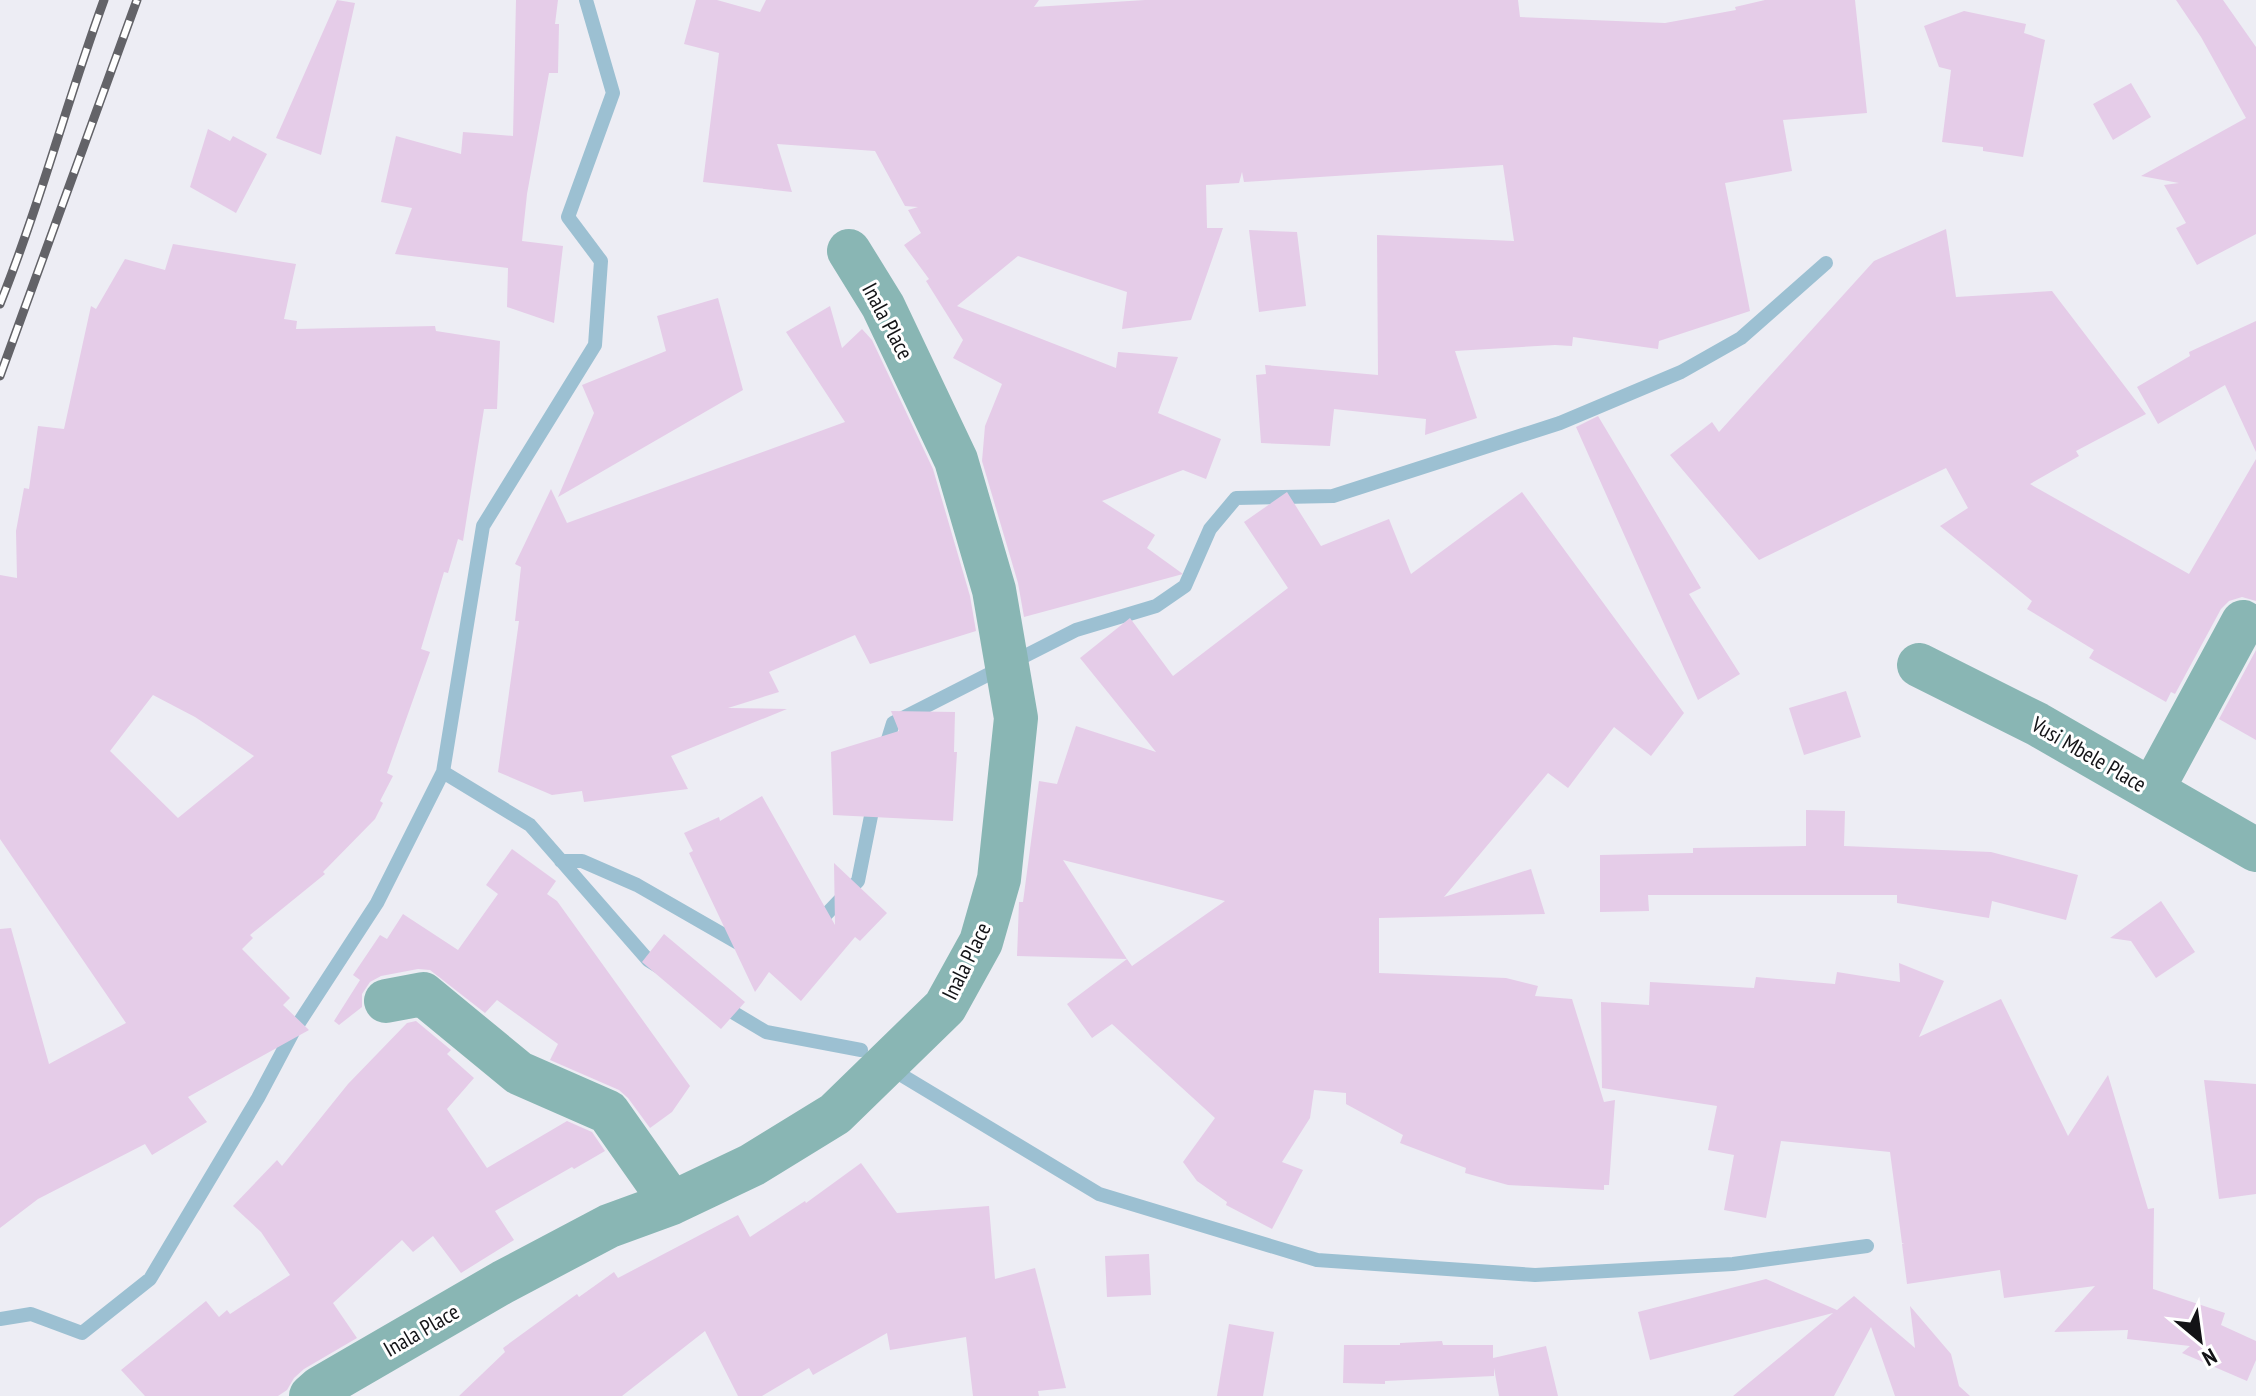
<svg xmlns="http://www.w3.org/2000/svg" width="2256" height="1396" font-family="'PT Sans Narrow',sans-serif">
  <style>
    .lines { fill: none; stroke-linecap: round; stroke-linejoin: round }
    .stream { stroke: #9cc0d2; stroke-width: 14 }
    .building { fill: #e5cce8; fill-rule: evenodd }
    .minor { stroke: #89b6b4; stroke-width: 44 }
    .rail-casing { stroke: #636368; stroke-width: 9 }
    .rail { stroke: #fff; stroke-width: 6; stroke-dasharray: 18; stroke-linecap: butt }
    .labels { text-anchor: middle; stroke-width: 6; stroke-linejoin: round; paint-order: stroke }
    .street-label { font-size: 22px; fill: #131316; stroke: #fff }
  </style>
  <rect width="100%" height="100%" fill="#ededf4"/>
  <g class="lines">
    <path class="stream" d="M 885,749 L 893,723 L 1076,630 L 1156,606 L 1185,586 L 1210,529 L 1236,498 L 1333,496 L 1560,423 L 1681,372 L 1741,338 L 1826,263
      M 443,772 L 530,825 L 648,960 L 661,968
      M 561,861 L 582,861 L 637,885 L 745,947
      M 815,926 L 858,881 L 874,801
      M 719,1004 L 766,1032 L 861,1050
      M 903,1076 L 1099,1194 L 1317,1260 L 1535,1275 L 1733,1264 L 1867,1246
      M 0,1319 L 31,1314 L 82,1333 L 150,1279 L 258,1098 L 293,1032 L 377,903 L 443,772 L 483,526 L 595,345 L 601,261 L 568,217 L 613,93 L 586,0"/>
  </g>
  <path class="building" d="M 337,0 L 355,3 L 321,155 L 276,138 Z
    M 516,0 L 558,0 L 555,24 L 559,24 L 558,73 L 549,73 L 527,194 L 522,241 L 563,246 L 554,323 L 507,307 L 508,268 L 395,254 L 412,208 L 381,202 L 396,136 L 461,154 L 463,132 L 513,136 Z
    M 696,0 L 717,0 L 760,12 L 766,0 L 1039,0 L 1034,7 L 1145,0 L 1518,0 L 1520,17 L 1665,23 L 1736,10 L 1735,7 L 1765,0 L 1855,0 L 1867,113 L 1783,120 L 1792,171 L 1725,183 L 1750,311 L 1659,341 L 1658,349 L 1573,337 L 1572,346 L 1555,345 L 1455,351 L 1477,418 L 1425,435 L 1426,419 L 1334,409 L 1330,446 L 1261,443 L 1256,375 L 1266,374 L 1265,365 L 1378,375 L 1377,235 L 1514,241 L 1503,165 L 1244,182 L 1242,172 L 1239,183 L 1206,185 L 1207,228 L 1223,228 L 1191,320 L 1122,329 L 1127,292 L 1018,256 L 957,306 L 1116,368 L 1118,352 L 1178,357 L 1158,413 L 1221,439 L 1206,479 L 1183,470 L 1102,501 L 1155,535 L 1147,548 L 1183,574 L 1024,617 L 1018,583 L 982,461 L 985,426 L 1002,384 L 953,358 L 963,340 L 926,281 L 929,279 L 904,245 L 921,233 L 908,210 L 918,207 L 905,206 L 875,151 L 777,144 L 792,192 L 703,182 L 719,53 L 684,44 Z
    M 2176,0 L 2223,0 L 2256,47 L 2256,234 L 2197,265 L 2176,228 L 2186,223 L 2164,185 L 2179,183 L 2141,176 L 2246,118 L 2201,37 Z
    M 1964,11 L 2026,24 L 2024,33 L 2045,40 L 2023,157 L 1983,151 L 1983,147 L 1942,142 L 1951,70 L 1939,67 L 1924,26 Z
    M 2131,83 L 2151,117 L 2113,140 L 2093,104 Z
    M 208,129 L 230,141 L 233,136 L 267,154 L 236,213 L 190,187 Z
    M 1946,229 L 1956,297 L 2052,291 L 2146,414 L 2076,451 L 2079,456 L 2030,484 L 2189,574 L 2256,459 L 2256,601 L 2242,597 L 2229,601 L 2221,609 L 2175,694 L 2171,692 L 2166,702 L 2089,658 L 2094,650 L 2027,609 L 2032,601 L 1940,526 L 1968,508 L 1946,468 L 1759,560 L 1670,455 L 1712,422 L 1719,432 L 1874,261 Z
    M 1249,230 L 1297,232 L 1306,306 L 1259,312 Z
    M 173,244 L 296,264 L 284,319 L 297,321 L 296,329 L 435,326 L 436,331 L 500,341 L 497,409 L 484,409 L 463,541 L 458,539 L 448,573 L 444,572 L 421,649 L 430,652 L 387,773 L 393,776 L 380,801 L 383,803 L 375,819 L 323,872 L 325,874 L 250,935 L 253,938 L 242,949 L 290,998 L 283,1005 L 309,1030 L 188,1097 L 207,1122 L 152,1155 L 145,1144 L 38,1199 L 0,1228 L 0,929 L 11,928 L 49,1064 L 126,1023 L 0,839 L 0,575 L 17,578 L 16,531 L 24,488 L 29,489 L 38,426 L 64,429 L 91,306 L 96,309 L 125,259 L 165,270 ZM 153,695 L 195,717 L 254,756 L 178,818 L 110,751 Z
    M 718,298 L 743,390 L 558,497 L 594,413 L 582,385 L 666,351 L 657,316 Z
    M 830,306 L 842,348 L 862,329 L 872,340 L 933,469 L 970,596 L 976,631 L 870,664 L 855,635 L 769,672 L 779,692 L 728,708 L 787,709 L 671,756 L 688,789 L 584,802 L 582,791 L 552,795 L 498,772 L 519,621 L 515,621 L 521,567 L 515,564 L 551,489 L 567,523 L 845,422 L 786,332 Z
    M 2256,321 L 2256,452 L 2225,385 L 2158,424 L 2137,387 L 2190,356 L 2189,352 Z
    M 1598,416 L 1701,588 L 1689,594 L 1740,674 L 1698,700 L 1576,427 Z
    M 1287,492 L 1321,546 L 1389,519 L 1411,574 L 1522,492 L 1684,713 L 1651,756 L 1614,727 L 1568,788 L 1548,773 L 1444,897 L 1531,869 L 1545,914 L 1379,918 L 1379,973 L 1506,978 L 1538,986 L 1535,996 L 1572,999 L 1604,1102 L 1615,1100 L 1609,1185 L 1604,1185 L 1604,1190 L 1508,1185 L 1465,1173 L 1466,1168 L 1400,1143 L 1403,1135 L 1346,1104 L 1346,1093 L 1314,1090 L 1310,1118 L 1282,1162 L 1303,1170 L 1272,1229 L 1226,1205 L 1227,1202 L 1197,1181 L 1183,1162 L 1215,1118 L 1112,1024 L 1092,1038 L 1067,1004 L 1127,959 L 1132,966 L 1225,901 L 1063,860 L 1127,959 L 1017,956 L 1019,902 L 1023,902 L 1039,781 L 1057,784 L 1076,726 L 1156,752 L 1080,658 L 1130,618 L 1173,676 L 1288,588 L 1244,522 Z
    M 2256,650 L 2256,740 L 2219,719 Z
    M 1846,691 L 1861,737 L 1804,755 L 1789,708 Z
    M 891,711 L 955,712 L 954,752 L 957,752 L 953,821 L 833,815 L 831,752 L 899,731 Z
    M 762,796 L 835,925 L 834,863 L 887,913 L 860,941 L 855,937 L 801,1001 L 769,972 L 755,992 L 689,853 L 693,851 L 684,833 L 719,817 L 720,821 Z
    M 1806,810 L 1845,811 L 1844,846 L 1991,852 L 2078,875 L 2066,920 L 1992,901 L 1989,918 L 1897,903 L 1897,895 L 1648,895 L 1649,911 L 1600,912 L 1600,855 L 1693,853 L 1693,848 L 1806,846 Z
    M 512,849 L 556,881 L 547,894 L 557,901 L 690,1086 L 672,1112 L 650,1128 L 628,1098 L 619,1090 L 550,1060 L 558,1044 L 497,1000 L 485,1013 L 430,970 L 418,969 L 381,976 L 370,982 L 362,994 L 362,1007 L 339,1025 L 334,1021 L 360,980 L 353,975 L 380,935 L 387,939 L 403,914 L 458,950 L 498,894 L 486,885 Z
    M 2161,901 L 2195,952 L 2156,978 L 2131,941 L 2110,938 Z
    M 664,934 L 745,1002 L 721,1029 L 642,962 Z
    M 1899,963 L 1944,981 L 1919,1037 L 2001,999 L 2068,1136 L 2108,1075 L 2148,1209 L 2154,1208 L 2153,1289 L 2225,1313 L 2221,1325 L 2256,1341 L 2256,1360 L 2247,1381 L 2182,1353 L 2190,1346 L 2127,1339 L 2128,1330 L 2054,1332 L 2095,1286 L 2004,1298 L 2000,1270 L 1907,1284 L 1902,1244 L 1904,1243 L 1902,1243 L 1890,1152 L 1781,1141 L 1766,1218 L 1724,1210 L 1734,1155 L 1708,1150 L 1717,1106 L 1602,1088 L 1601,1002 L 1649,1005 L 1650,982 L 1754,988 L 1756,977 L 1835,984 L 1837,972 L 1900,982 Z
    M 416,1021 L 451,1050 L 447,1054 L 474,1078 L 447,1109 L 487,1168 L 567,1121 L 592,1132 L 605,1151 L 574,1169 L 572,1167 L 495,1211 L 514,1240 L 461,1273 L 433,1236 L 413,1252 L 402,1240 L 333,1303 L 357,1338 L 304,1369 L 294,1378 L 287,1390 L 278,1396 L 145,1396 L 121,1370 L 206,1301 L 219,1317 L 227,1310 L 230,1314 L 290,1275 L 261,1232 L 233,1206 L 277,1160 L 282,1166 L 348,1084 L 407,1023 Z
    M 2204,1080 L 2256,1084 L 2256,1194 L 2219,1199 Z
    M 861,1163 L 897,1213 L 989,1206 L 995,1279 L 1035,1268 L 1066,1388 L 1038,1391 L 1039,1396 L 973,1396 L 966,1337 L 890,1350 L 887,1333 L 813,1375 L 809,1368 L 762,1396 L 738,1396 L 705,1331 L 622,1396 L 459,1396 L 505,1352 L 503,1348 L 577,1294 L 579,1297 L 614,1272 L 618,1278 L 738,1215 L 750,1237 L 805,1201 L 806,1203 Z
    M 1149,1254 L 1151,1295 L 1107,1297 L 1105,1256 Z
    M 1766,1279 L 1837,1310 L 1854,1296 L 1915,1348 L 1910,1306 L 1951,1354 L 1959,1386 L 1970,1396 L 1895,1396 L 1871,1327 L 1834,1396 L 1733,1396 L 1833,1313 L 1650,1360 L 1638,1312 Z
    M 1229,1324 L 1274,1332 L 1263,1396 L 1217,1396 Z
    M 1442,1341 L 1443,1345 L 1493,1345 L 1493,1358 L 1546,1346 L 1558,1396 L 1499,1396 L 1494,1368 L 1494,1376 L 1385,1381 L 1385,1384 L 1343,1383 L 1344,1345 L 1400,1345 L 1400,1343 Z"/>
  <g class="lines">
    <path class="minor" d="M 1919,665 L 2037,724 L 2256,850
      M 2152,790 L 2243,622
      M 386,1001 L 423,994 L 519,1073 L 608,1112 L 672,1203
      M 311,1396 L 320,1388 L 503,1282 L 609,1226 L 672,1203 L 752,1165 L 835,1114 L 945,1007 L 981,942 L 999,879 L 1016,718 L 994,590 L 956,460 L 883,306 L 849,251"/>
    <defs>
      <path id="rail" d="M 0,304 C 40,204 67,101 104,0
        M 0,376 L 137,0"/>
    </defs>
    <use href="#rail" class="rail-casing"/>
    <use href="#rail" class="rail"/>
  </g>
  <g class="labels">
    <g class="street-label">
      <text transform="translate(888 321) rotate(62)" y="8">Inala Place</text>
      <text transform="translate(2089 754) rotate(30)" y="8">Vusi Mbele Place</text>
      <text transform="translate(966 961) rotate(-64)" y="8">Inala Place</text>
      <text transform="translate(421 1330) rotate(-30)" y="8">Inala Place</text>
    </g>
  </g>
  <g transform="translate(2200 1340) rotate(151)" stroke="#ffffff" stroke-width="6" paint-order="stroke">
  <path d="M0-6L14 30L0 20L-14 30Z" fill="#131316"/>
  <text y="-12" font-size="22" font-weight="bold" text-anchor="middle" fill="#131316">N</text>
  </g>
</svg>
